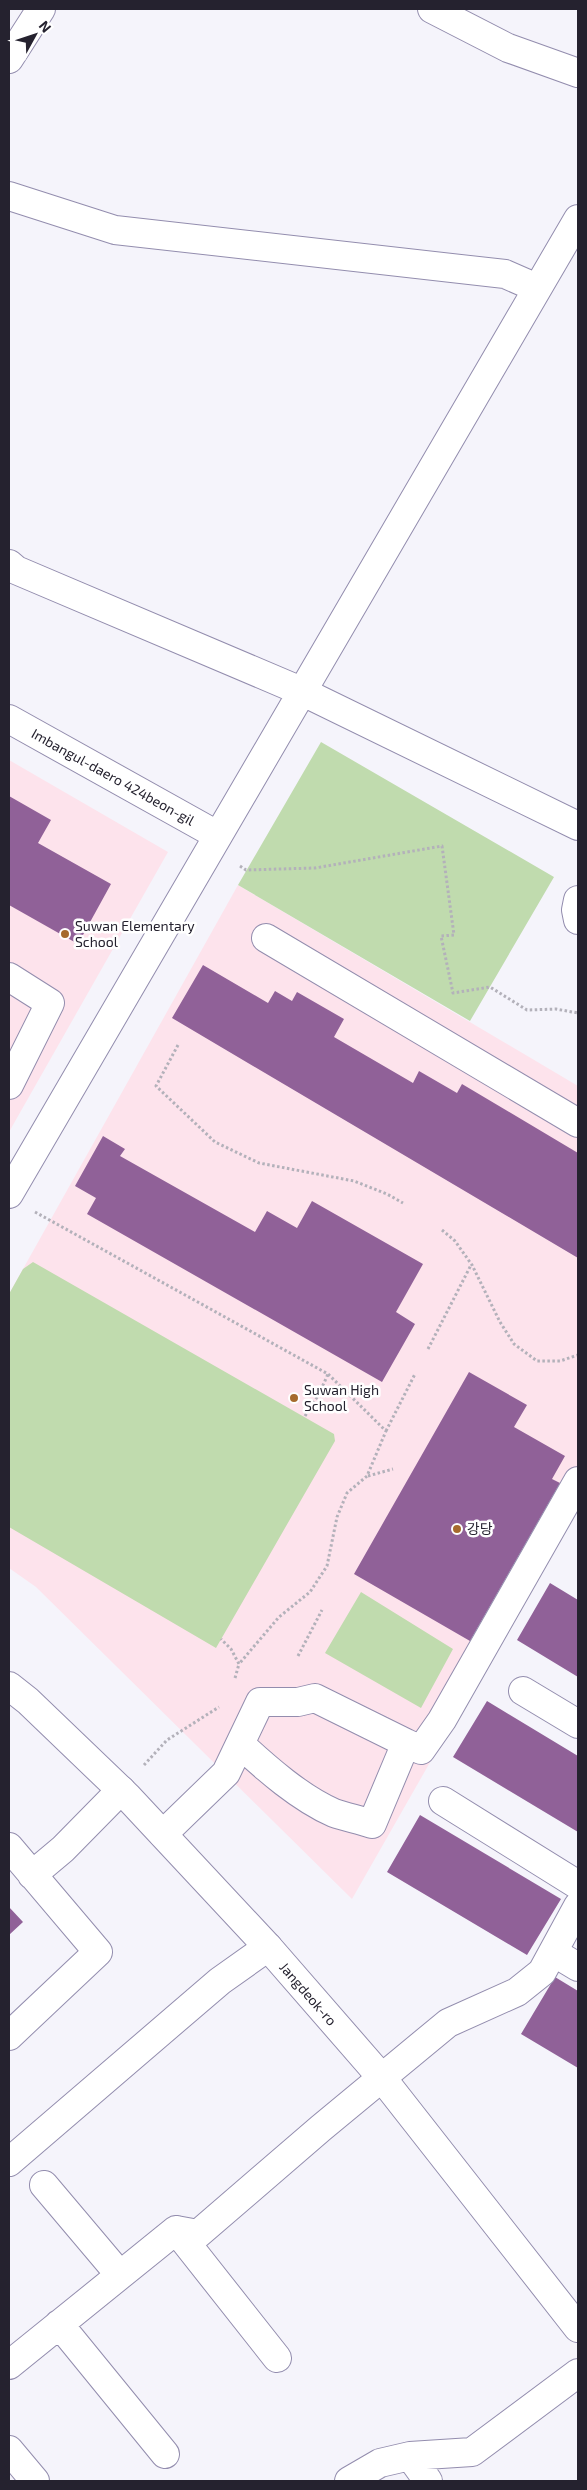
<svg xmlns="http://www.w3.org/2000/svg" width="587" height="2490" font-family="'Exo 2','Noto Sans KR',sans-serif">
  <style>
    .education { fill: #fde3ec }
    .green { fill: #c0dbae }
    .building { fill: #906198 }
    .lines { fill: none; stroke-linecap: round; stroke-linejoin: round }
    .minor-casing { stroke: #938dae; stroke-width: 30 }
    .major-casing { stroke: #938dae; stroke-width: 30 }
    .path { stroke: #b3b1ba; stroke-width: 3; stroke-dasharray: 2.5 2.5; stroke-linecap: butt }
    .minor { stroke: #fff; stroke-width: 28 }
    .major { stroke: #fff; stroke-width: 28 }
    .poi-dot { fill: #a66a2d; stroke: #fff; stroke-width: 2 }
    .labels { text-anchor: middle; stroke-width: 5; stroke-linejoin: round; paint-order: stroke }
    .street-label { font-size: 14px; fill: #25222f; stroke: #fff }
    .poi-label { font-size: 14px; fill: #25222f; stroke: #fff; text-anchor: start }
  </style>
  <rect width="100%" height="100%" fill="#f5f4fb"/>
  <path class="education" d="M 9,760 L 168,852 L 9,1132 Z
    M 238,885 L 578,1086 L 578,1503 L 352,1899 L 36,1587 L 9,1568 L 9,1294 Z"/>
  <path class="green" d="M 321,742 L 554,877 L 470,1021 L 238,885 Z
    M 33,1262 L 334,1434 L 335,1441 L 216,1648 L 9,1527 L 9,1294 L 23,1269 Z
    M 361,1592 L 453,1649 L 421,1708 L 325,1653 Z"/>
  <path class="building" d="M 9,796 L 51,820 L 38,843 L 111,884 L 78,944 L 9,905 Z
    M 203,965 L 268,1003 L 275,991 L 292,1001 L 297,992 L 344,1019 L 334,1037 L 413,1083 L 419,1071 L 457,1093 L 462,1084 L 578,1153 L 578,1258 L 172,1018 Z
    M 103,1136 L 125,1149 L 120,1156 L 255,1232 L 267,1211 L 297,1228 L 312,1201 L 423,1264 L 396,1312 L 415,1324 L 382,1382 L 87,1214 L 96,1198 L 75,1186 Z
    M 469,1372 L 527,1405 L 514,1427 L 565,1456 L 552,1479 L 560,1483 L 470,1641 L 354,1574 Z
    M 550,1583 L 578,1600 L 578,1677 L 517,1640 Z
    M 487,1701 L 578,1756 L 578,1832 L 453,1757 Z
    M 420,1815 L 561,1899 L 527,1955 L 387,1872 Z
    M 9,1907 L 23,1922 L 9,1935 Z
    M 555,1977 L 578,1991 L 578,2068 L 521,2034 Z"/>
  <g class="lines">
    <defs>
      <path id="minor" d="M 432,9 L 508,48 L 578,73
        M 9,59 L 41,9
        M 9,196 L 115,230 L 505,274 L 537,288
        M 9,564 L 16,570 L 301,691 L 578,826
        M 9,719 L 217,835
        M 578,900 L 576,910 L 578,920
        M 266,938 L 578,1123
        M 9,977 L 50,1003 L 9,1085
        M 9,1194 L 578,219
        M 523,1691 L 578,1724
        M 406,1743 L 421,1750 L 442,1720 L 578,1481
        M 443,1801 L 578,1885
        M 163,1834 L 226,1773 L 260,1702 L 298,1702 L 315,1698 L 406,1743 L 372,1824 C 360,1820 346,1817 334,1813 C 300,1798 267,1769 240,1744
        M 9,1847 L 98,1952 L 9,2036
        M 32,1875 L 63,1849 L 121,1790
        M 553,1952 L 578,1967
        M 9,2162 L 220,1981 L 268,1947
        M 44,2185 L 120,2275
        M 176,2230 L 277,2358
        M 59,2324 L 165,2454
        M 9,2365 L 176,2230 L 198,2234 L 321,2128 L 448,2023 L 517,1992 L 542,1972 L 578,1906
        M 9,2450 L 35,2481
        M 410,2456 L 428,2481
        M 349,2481 L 380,2463 L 410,2456 L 472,2452 L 578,2373"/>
      <path id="major" d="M 9,1686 L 28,1701 L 127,1796 L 268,1947 L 382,2078 L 578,2328"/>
    </defs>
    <use href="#minor" class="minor-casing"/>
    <use href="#major" class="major-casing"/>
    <path class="path" d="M 240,866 L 246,870 L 315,868 L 442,846 L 454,935 L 441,936 L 453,993 L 490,987 L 527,1010 L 556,1009 L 578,1013
      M 178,1045 L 156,1086 L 215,1142 L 259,1163 L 354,1181 L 387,1194 L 403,1203
      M 35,1212 L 328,1374 L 386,1431 L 367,1476 L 347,1493 L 337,1517 L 327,1566 L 310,1592 L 279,1617 L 239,1664 L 231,1649 L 221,1639
      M 442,1230 L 455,1241 L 472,1265 L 500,1322 L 514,1344 L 537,1361 L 560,1361 L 578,1355
      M 428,1349 L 471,1265
      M 305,1416 L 319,1394 L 328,1374
      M 386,1431 L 415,1374
      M 368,1476 L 393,1469
      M 298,1656 L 322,1610
      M 235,1678 L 239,1664
      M 144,1765 L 167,1740 L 219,1707"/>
    <use href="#minor" class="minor"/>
    <use href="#major" class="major"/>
  </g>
  <g class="poi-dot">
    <circle cx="65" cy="934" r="5"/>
    <circle cx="294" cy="1398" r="5"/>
    <circle cx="457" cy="1529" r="5"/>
  </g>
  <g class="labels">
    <g class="street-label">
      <text transform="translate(113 777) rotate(29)" y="5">Imbangul-daero 424beon-gil</text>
      <text transform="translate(308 1994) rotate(49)" y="5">Jangdeok-ro</text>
    </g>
    <g class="poi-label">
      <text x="75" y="931">Suwan Elementary<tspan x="75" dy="16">School</tspan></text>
      <text x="304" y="1395">Suwan High<tspan x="304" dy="16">School</tspan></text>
      <text x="467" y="1534">강당</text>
    </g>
  </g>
  <rect width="587" height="2490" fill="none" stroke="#25222f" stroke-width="20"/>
  <g transform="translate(35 35) rotate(50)" stroke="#ffffff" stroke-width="4" paint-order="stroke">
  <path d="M0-4L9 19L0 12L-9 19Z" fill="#25222f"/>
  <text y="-8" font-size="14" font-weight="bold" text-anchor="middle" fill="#25222f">N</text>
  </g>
</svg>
